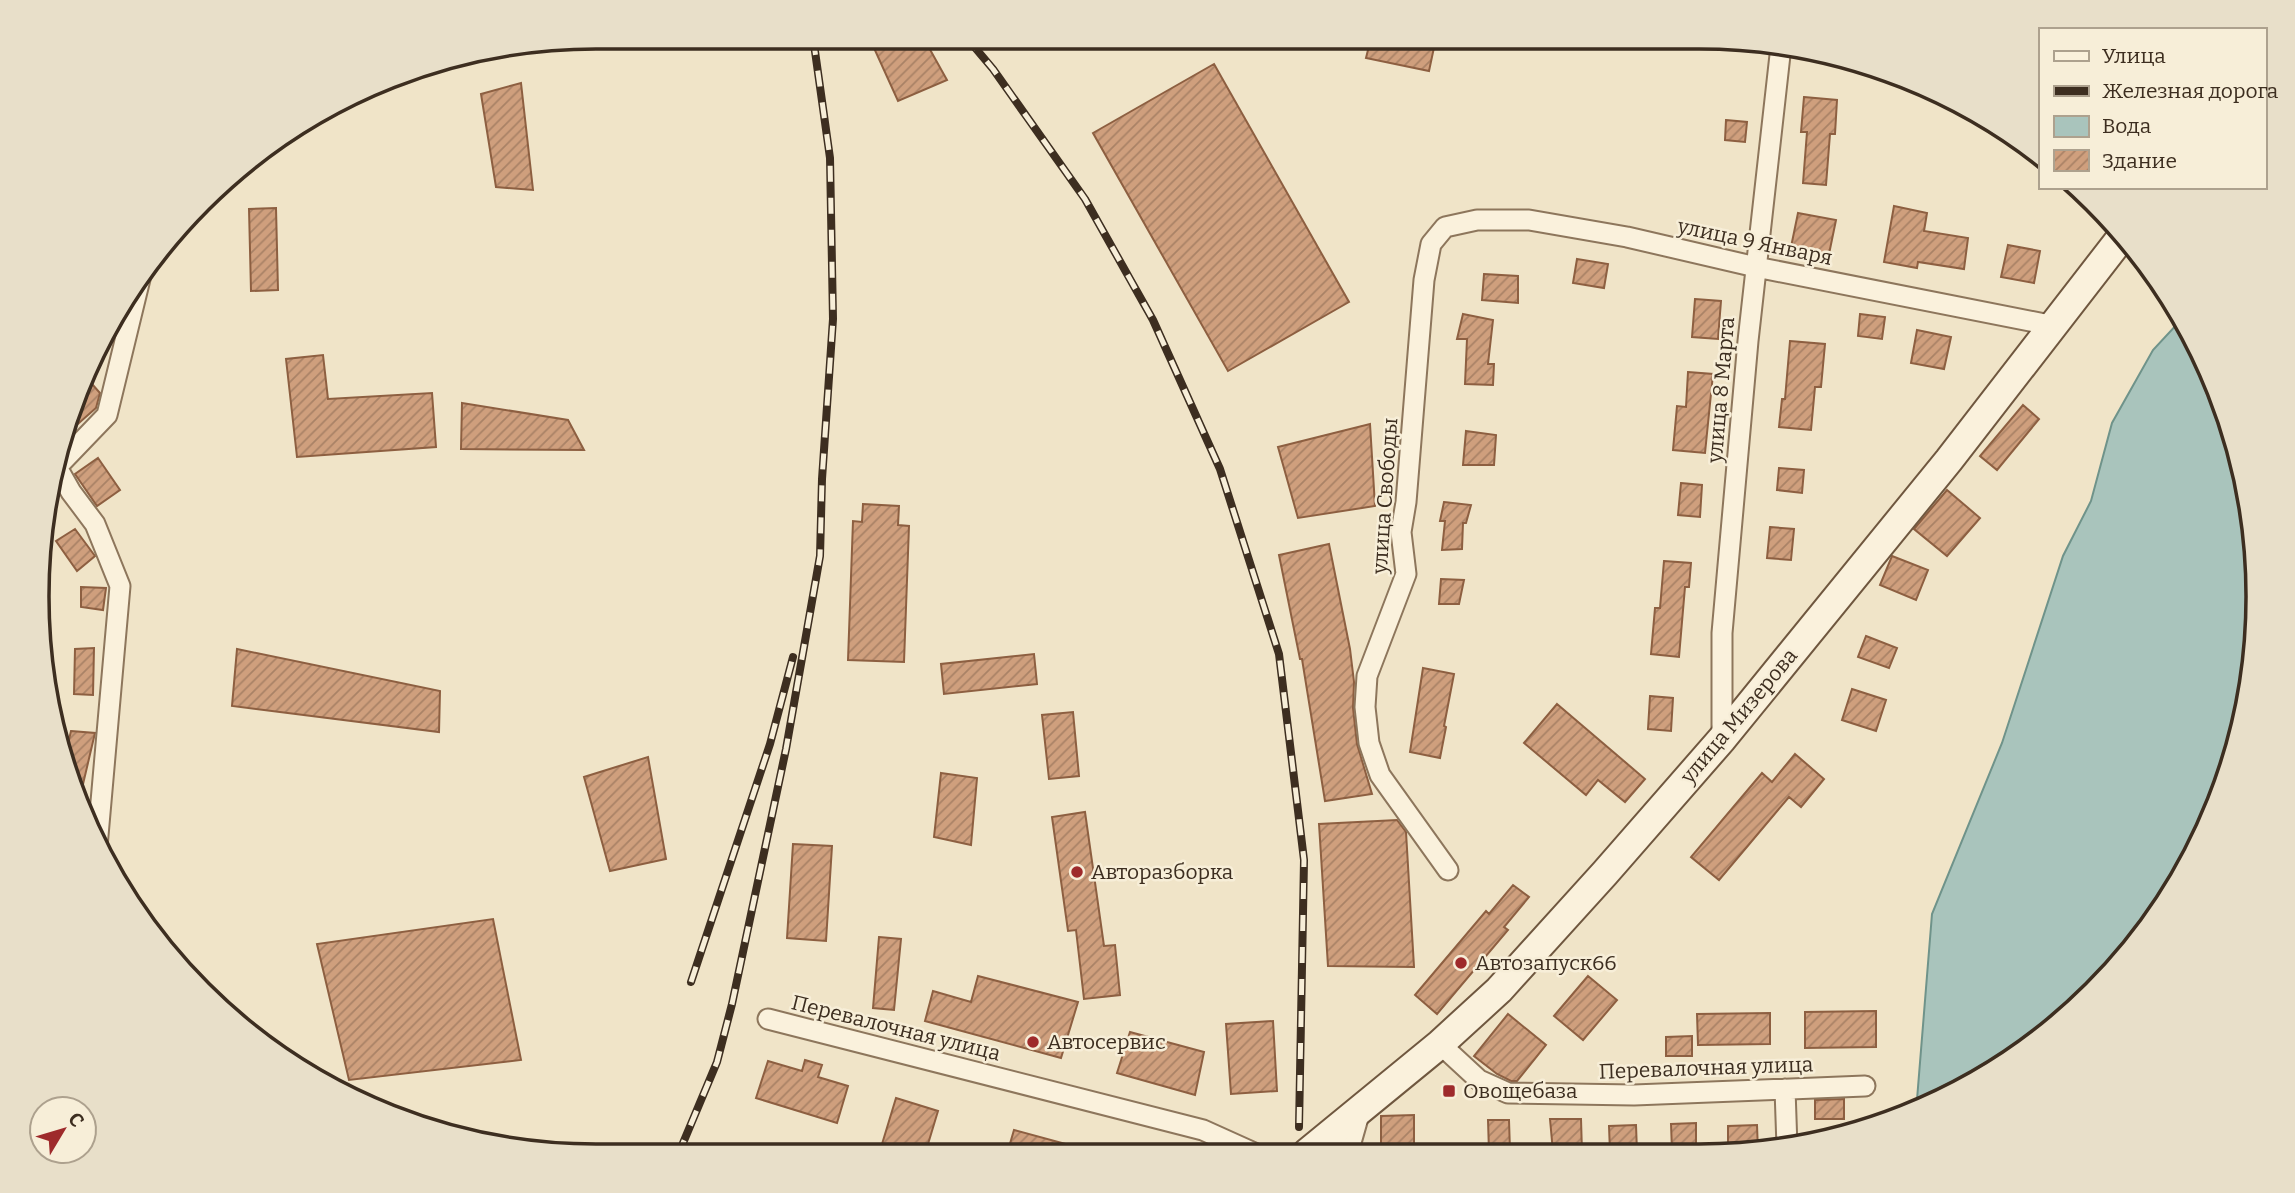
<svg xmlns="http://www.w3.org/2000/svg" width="2295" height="1193" font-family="Bitter,serif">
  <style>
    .water { fill: #a9c4bc; stroke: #6f938a; stroke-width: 2 }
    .building { fill: url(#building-hatch); stroke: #8d5f41; stroke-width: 2 }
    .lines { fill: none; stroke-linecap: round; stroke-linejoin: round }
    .street-casing { stroke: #8d765c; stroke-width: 23 }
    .secondary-casing { stroke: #6f573f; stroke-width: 32 }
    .street { stroke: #faf1dc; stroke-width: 19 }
    .secondary { stroke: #faf1dc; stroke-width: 28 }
    .rail-casing { stroke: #3d2e20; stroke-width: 8 }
    .rail { stroke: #f7eed8; stroke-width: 5; stroke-dasharray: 16; stroke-linecap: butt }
    .poi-dot { fill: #9e2a2b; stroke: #f7eed8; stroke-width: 2.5 }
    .labels { text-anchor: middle; stroke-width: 5; stroke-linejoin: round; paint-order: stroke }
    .street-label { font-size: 21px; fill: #3d2e20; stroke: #f7eed8 }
    .poi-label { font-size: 21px; fill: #3d2e20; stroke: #f7eed8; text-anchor: start }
    .rim { fill: none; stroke: #3d2e20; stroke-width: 3.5 }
  </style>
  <defs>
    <pattern id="building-hatch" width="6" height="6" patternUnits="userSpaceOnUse" patternTransform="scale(1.75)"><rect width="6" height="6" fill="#cf9f7d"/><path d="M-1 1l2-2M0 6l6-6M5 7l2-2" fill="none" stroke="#a98266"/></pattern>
  </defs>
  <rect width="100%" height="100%" fill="#f0e4c8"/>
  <path class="water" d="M 2182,314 L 2229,417 L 2254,524 L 2257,634 L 2239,742 L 2200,844 L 2119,966 L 2010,1062 L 1916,1112 L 1932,914 L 2002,743 L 2063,556 L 2091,501 L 2112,423 L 2153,350 L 2180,321 Z"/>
  <path class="building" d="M 869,37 L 923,37 L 947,80 L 898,101 Z
    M 1371,38 L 1436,38 L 1429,71 L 1366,58 Z
    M 1214,64 L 1349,302 L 1228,371 L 1093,133 Z
    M 521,83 L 533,190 L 496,187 L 481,94 Z
    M 1804,97 L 1837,100 L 1835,134 L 1830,134 L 1826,185 L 1803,183 L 1807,132 L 1801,132 Z
    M 1726,120 L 1747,122 L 1745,142 L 1725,140 Z
    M 1894,206 L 1927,213 L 1924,231 L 1968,238 L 1964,269 L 1918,262 L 1917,268 L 1884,262 Z
    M 276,208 L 278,290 L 251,291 L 249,209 Z
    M 1798,213 L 1836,220 L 1829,254 L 1791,247 Z
    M 2008,245 L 2040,251 L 2034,283 L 2001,277 Z
    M 1577,259 L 1608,264 L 1604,288 L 1573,283 Z
    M 1484,274 L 1518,276 L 1518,303 L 1482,300 Z
    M 1695,299 L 1721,301 L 1718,339 L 1692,337 Z
    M 1463,314 L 1493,320 L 1488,364 L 1494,364 L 1493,385 L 1465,384 L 1467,339 L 1457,339 Z
    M 1860,314 L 1885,317 L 1882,339 L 1858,336 Z
    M 1917,330 L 1951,337 L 1944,369 L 1911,363 Z
    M 1790,341 L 1825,344 L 1821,387 L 1815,387 L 1811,430 L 1779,427 L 1782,399 L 1785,399 Z
    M 323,355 L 328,399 L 432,393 L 436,447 L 297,457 L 286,359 Z
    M 1688,372 L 1713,374 L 1705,453 L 1673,450 L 1677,406 L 1686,407 Z
    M 92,384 L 100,393 L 96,408 L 63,437 L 83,393 Z
    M 462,403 L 568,420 L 584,450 L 461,449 Z
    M 2023,405 L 2039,419 L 1997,470 L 1980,456 Z
    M 1370,424 L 1375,506 L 1298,518 L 1278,447 Z
    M 1466,431 L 1496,435 L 1494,465 L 1463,465 Z
    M 98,458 L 120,490 L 97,506 L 75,474 Z
    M 1779,468 L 1804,470 L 1802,493 L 1777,490 Z
    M 1681,483 L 1702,485 L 1700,517 L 1678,515 Z
    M 1947,490 L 1980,518 L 1947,556 L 1914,529 Z
    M 1444,502 L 1471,505 L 1466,523 L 1463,523 L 1462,549 L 1442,550 L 1445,521 L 1440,521 Z
    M 863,504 L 899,506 L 898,525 L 909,526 L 904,662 L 848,660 L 853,521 L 862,522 Z
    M 1770,527 L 1794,529 L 1791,560 L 1767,558 Z
    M 75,529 L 95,556 L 77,571 L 56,541 Z
    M 1329,544 L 1350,649 L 1354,682 L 1353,708 L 1357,744 L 1372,794 L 1325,801 L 1302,659 L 1300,659 L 1279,555 Z
    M 1892,556 L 1928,570 L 1916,600 L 1880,585 Z
    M 1664,561 L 1691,563 L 1689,587 L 1685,587 L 1679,657 L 1651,654 L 1655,608 L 1660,608 Z
    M 1441,579 L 1464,580 L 1459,604 L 1439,604 Z
    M 81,587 L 106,588 L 103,610 L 81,607 Z
    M 1866,636 L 1897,648 L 1889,668 L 1858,657 Z
    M 94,648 L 93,695 L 74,694 L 75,649 Z
    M 237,649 L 440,691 L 439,732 L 232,706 Z
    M 1034,654 L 1037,684 L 944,694 L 941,664 Z
    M 1423,668 L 1454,674 L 1444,726 L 1446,727 L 1440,758 L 1410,752 Z
    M 1852,689 L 1886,700 L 1876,731 L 1842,720 Z
    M 1650,696 L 1673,698 L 1671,731 L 1648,729 Z
    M 1557,704 L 1645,779 L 1625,802 L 1598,780 L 1586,795 L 1524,743 Z
    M 1073,712 L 1079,776 L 1049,779 L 1042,715 Z
    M 71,731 L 95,733 L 80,797 L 66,752 Z
    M 1795,754 L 1824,779 L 1801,807 L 1789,797 L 1719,880 L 1691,857 L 1762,773 L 1772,782 Z
    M 648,757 L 666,859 L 610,871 L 584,777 Z
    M 941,773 L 977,778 L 971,845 L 934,837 Z
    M 1085,812 L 1104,946 L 1115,945 L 1120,995 L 1084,999 L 1076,930 L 1068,931 L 1052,817 Z
    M 1397,820 L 1406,832 L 1414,967 L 1328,966 L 1319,824 Z
    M 793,844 L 832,846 L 826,941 L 787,938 Z
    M 1513,885 L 1529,897 L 1504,927 L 1508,930 L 1437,1014 L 1415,995 L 1486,911 L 1489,914 Z
    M 493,919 L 521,1060 L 349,1080 L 317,944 Z
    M 879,937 L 901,939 L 894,1010 L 873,1008 Z
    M 978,976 L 1078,1002 L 1061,1058 L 925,1021 L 933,991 L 971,1002 Z
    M 1588,976 L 1617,1000 L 1583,1040 L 1554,1016 Z
    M 1876,1011 L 1876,1047 L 1805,1048 L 1805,1012 Z
    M 1770,1013 L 1770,1044 L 1698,1045 L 1697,1014 Z
    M 1508,1014 L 1546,1045 L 1517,1081 L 1511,1081 L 1497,1074 L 1474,1056 Z
    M 1273,1021 L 1277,1091 L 1231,1094 L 1226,1024 Z
    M 1130,1032 L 1204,1052 L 1195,1095 L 1117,1073 Z
    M 1692,1036 L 1692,1056 L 1666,1056 L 1666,1037 Z
    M 805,1060 L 822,1065 L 818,1077 L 848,1086 L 837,1123 L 756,1098 L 768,1061 L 802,1071 Z
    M 896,1098 L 938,1111 L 925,1154 L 879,1154 Z
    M 1844,1099 L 1844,1119 L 1815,1119 L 1815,1100 Z
    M 1414,1115 L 1414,1150 L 1381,1150 L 1381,1116 Z
    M 1550,1119 L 1581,1119 L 1582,1152 L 1553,1152 Z
    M 1488,1120 L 1509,1120 L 1510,1151 L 1489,1152 Z
    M 1696,1123 L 1696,1150 L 1672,1150 L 1671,1124 Z
    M 1636,1125 L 1637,1152 L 1610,1152 L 1609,1126 Z
    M 1757,1125 L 1758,1151 L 1728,1152 L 1728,1126 Z
    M 1014,1130 L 1084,1149 L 1083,1153 L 1007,1154 Z"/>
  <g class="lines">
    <defs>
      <path id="street" d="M 54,462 L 71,492 L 95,524 L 120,586 L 97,847
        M 58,466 L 107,415 L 141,275
        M 1722,739 L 1722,633 L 1748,341 L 1781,46
        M 1448,870 L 1380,775 L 1369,743 L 1365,707 L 1367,676 L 1406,574 L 1401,532 L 1406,502 L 1424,280 L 1431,244 L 1445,227 L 1477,220 L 1529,220 L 1627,237 L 1756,267 L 2055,326
        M 768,1019 L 1203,1130 L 1254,1153
        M 1440,1044 L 1479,1080 L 1508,1093 L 1634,1095 L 1865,1086
        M 1785,1089 L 1787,1147
        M 1348,1153 L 1360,1111"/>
      <path id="secondary" d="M 1307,1153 L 1440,1044 L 1499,990 L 1605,873 L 1722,739 L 1949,460 L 2124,234"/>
    </defs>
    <use href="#street" class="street-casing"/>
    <use href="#secondary" class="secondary-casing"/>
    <use href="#street" class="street"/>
    <use href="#secondary" class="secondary"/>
    <defs>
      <path id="rail" d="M 966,37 L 993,69 L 1085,199 L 1153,320 L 1220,469 L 1279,654 L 1304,860 L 1299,1127
        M 691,982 L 770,744 L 793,657
        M 678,1155 L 717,1062 L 732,1004 L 786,749 L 820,556 L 822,479 L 833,319 L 830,158 L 813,37"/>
    </defs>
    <use href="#rail" class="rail-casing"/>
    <use href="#rail" class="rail"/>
  </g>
  <g class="poi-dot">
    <circle cx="1077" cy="872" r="7"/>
    <circle cx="1461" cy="963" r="7"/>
    <circle cx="1033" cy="1042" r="7"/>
    <rect x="1442" y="1084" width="14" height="14" rx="3.5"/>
  </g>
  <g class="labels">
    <g class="street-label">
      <text transform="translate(1755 242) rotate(12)" y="7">улица 9 Января</text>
      <text transform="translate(1721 390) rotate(-85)" y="7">улица 8 Марта</text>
      <text transform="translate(1385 496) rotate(-86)" y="7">улица Свободы</text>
      <text transform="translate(1739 716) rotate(-50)" y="7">улица Мизерова</text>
      <text transform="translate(896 1028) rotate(14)" y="7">Перевалочная улица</text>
      <text transform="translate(1706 1068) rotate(-2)" y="7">Перевалочная улица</text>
    </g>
    <g class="poi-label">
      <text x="1091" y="879">Авторазборка</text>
      <text x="1475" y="970">Автозапуск66</text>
      <text x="1047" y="1049">Автосервис</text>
      <text x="1463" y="1098">Овощебаза</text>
    </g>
  </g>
  <path d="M0 0H2295V1193H0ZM596 49H1699A547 547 0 0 1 2246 596V597A547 547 0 0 1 1699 1144H596A547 547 0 0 1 49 597V596A547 547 0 0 1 596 49Z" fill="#e8dfc9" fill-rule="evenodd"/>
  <path class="rim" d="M596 49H1699A547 547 0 0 1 2246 596V597A547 547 0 0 1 1699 1144H596A547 547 0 0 1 49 597V596A547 547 0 0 1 596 49Z"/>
  <rect x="2039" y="28" width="228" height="161" fill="#f7eed8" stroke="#ada18e" stroke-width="2"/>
  <rect x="2054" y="51" width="35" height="10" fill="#faf1dc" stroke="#ada18e" stroke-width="2"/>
  <text x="2102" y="63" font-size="21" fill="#3d2e20">Улица</text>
  <rect x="2054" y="86" width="35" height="10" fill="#3d2e20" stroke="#ada18e" stroke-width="2"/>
  <text x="2102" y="98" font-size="21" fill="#3d2e20">Железная дорога</text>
  <rect x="2054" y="116" width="35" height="21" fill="#a9c4bc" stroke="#ada18e" stroke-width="2"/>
  <text x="2102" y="133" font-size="21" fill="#3d2e20">Вода</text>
  <rect x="2054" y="150" width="35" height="21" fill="url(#building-hatch)" stroke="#ada18e" stroke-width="2"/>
  <text x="2102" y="168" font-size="21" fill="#3d2e20">Здание</text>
  <g transform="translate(63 1130) rotate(52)"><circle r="33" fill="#f7eed8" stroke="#ada18e" stroke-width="2"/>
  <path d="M0-5L12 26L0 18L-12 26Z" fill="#9e2a2b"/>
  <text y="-10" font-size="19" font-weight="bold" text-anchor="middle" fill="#3d2e20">С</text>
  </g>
</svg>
